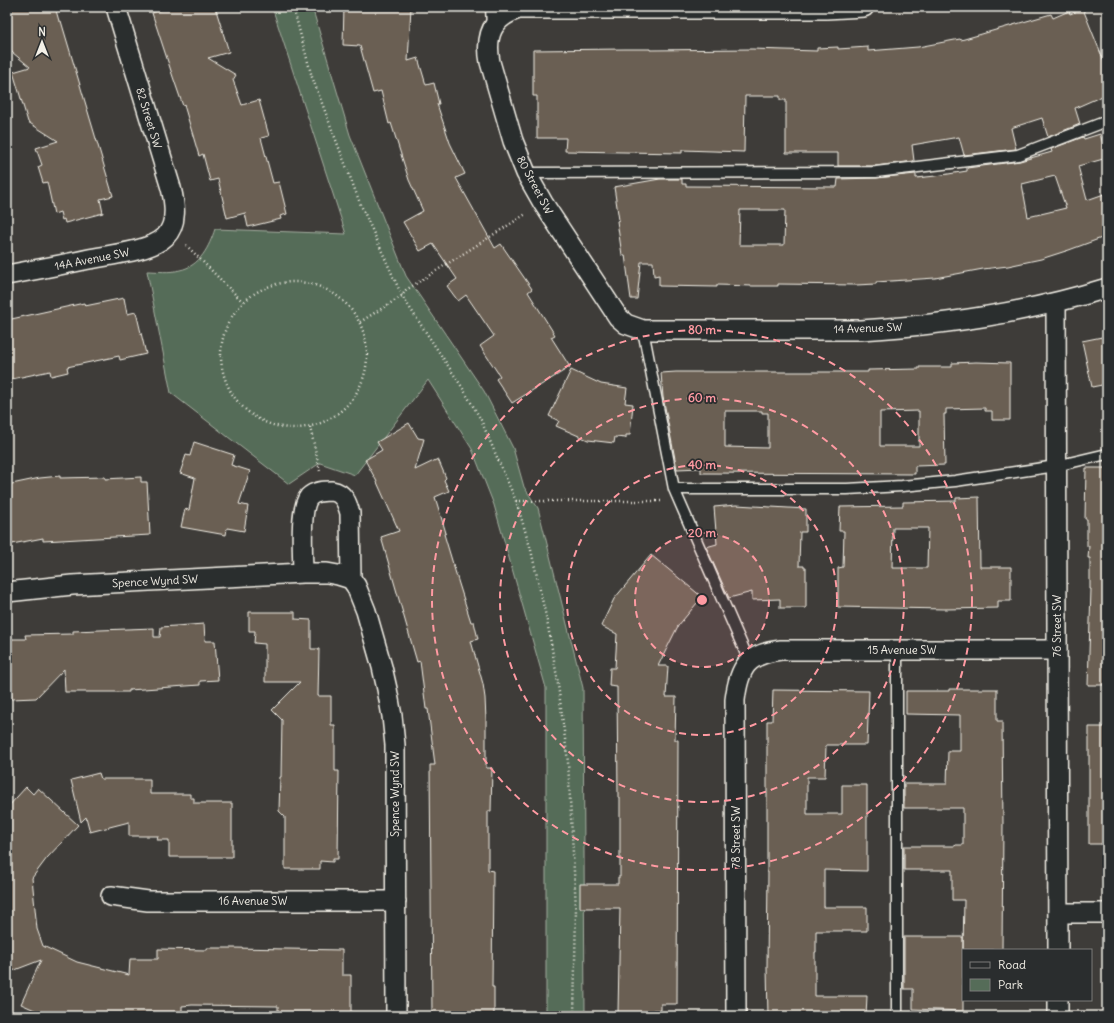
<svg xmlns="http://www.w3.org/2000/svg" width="1114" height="1023" font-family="Delius,sans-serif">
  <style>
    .green { fill: #556c58; stroke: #a4aea0 }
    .building { fill: #6b5f52; stroke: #f4f1e8; fill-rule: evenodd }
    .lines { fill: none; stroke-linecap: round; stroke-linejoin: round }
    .service-casing { stroke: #f4f1e8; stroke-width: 13 }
    .minor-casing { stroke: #f4f1e8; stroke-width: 22 }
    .path { stroke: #f4f1e8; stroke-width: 2.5; stroke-dasharray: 1 3; stroke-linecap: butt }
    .service { stroke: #2a2d2e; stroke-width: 10 }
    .minor { stroke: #2a2d2e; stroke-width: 19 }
    .ring { fill: none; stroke: #ff9aa2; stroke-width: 2; stroke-dasharray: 7 5 }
    .labels { text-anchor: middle; stroke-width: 3.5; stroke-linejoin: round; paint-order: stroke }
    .street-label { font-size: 11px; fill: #f4f1e8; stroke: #2a2d2e }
    .centre { fill: #ff9aa2; stroke: #2a2d2e; stroke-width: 2 }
    .ring-label { font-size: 12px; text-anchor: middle; font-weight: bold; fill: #ff9aa2; stroke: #2a2d2e; stroke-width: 3.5; stroke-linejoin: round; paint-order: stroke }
  </style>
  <rect width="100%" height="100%" fill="#3e3c39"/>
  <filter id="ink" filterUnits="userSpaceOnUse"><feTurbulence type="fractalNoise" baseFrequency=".025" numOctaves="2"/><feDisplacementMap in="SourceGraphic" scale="8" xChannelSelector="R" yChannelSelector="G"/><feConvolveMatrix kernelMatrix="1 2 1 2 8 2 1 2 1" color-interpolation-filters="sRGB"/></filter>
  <g filter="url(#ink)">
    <path class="green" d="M 272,7 L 312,7 L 350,135 L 406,276 L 484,391 L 513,448 L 524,487 L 538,508 L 583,688 L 585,1016 L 546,1016 L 546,688 L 494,505 L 472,449 L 428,380 L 355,475 L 320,463 L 289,484 L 171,393 L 147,271 C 157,271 170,273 180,270 C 200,266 209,247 215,229 L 346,234 Z"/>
    <path class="building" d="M 7,7 L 55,7 L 59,21 L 61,21 L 113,196 L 100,199 L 103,213 L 65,223 L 64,219 L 62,220 L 60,212 L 54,214 L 47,182 L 43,183 L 38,167 L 42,165 L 36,148 L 58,141 L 28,122 L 13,72 L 30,67 L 7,48 Z
      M 170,7 L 215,7 L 229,52 L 208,58 L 236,75 L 233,80 L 242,105 L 259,100 L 269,136 L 261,138 L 273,183 L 279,182 L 287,214 L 280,216 L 281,219 L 248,227 L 245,213 L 227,218 L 218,179 L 210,181 L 203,154 L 199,156 L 184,105 L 183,106 L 173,77 L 152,13 Z
      M 344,7 L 411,7 L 408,61 L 418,58 L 426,85 L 434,83 L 439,104 L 437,104 L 450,143 L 465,174 L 456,178 L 495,248 L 501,244 L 532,289 L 528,292 L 555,335 L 551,337 L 570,367 L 512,403 L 496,379 L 500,376 L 480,346 L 494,336 L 466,295 L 458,301 L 447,286 L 457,279 L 433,244 L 420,251 L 403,222 L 423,211 L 409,180 L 391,123 L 389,124 L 381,91 L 373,93 L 360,46 L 343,45 Z
      M 1083,9 L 1107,69 L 1107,94 L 1075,108 L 1080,124 L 1048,137 L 1042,118 L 1011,128 L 1016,149 L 964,155 L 959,137 L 912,145 L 914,161 L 876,166 L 838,166 L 838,153 L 786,153 L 786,100 L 780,100 L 780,96 L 745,96 L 744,152 L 682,150 L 682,153 L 565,151 L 566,138 L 537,138 L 537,96 L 533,96 L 533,50 L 625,49 L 650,49 L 650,50 L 752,49 L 817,51 L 817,48 L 838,47 L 838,49 L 868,47 L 868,51 L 918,47 L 960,39 L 961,40 L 1051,14 L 1053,18 L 1069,11 L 1070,14 Z
      M 1100,134 L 1107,158 L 1078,166 L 1087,200 L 1107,193 L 1107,236 L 1069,250 L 1041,259 L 1008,266 L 983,269 L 935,278 L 876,282 L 876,284 L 856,285 L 778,284 L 778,286 L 753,286 L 717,285 L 717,287 L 659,286 L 659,275 L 654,276 L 653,262 L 641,262 L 637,299 L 631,299 L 625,255 L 622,255 L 617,221 L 619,220 L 614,187 L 660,179 L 682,179 L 682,184 L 686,184 L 686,186 L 837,187 L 838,179 L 876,178 L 916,174 L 916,178 L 936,176 L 967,171 L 967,168 L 1020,161 L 1052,152 L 1051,149 L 1083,137 L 1084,139 ZM 1055,176 L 1066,208 L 1028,217 L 1022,184 ZM 740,210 L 785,210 L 784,245 L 739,245 Z
      M 124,298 L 127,314 L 136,312 L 146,354 L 120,360 L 119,356 L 67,367 L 68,372 L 51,376 L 50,371 L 7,380 L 7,320 L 84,303 L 85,306 Z
      M 1107,336 L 1107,384 L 1092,387 L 1082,341 Z
      M 976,362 L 1010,363 L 1010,420 L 992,420 L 992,411 L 985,411 L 985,408 L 946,409 L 946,414 L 944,414 L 945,465 L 915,466 L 915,474 L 701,473 L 701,468 L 677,469 L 663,397 L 661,373 L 676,372 L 868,372 L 868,370 L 919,369 L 919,367 L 952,367 L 952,363 ZM 725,411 L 762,411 L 762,413 L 768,413 L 768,448 L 725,447 ZM 919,411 L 919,446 L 880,446 L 880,412 Z
      M 571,370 L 601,384 L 627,388 L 625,403 L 633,404 L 630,435 L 626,435 L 626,438 L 615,437 L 614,443 L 588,440 L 556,426 L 559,421 L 549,416 Z
      M 409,423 L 418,438 L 424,439 L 415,470 L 438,459 L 446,478 L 444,480 L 449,491 L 435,497 L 446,533 L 444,534 L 459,584 L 471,622 L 474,622 L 478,639 L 471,641 L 483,684 L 485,698 L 486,720 L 486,768 L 492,768 L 491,811 L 488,811 L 488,870 L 493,871 L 492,987 L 494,987 L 494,1016 L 432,1015 L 430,765 L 435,765 L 428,709 L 426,709 L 420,661 L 417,662 L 381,537 L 399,531 L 376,480 L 365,460 L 382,450 L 377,442 Z
      M 194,442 L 234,455 L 231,465 L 250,471 L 239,504 L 248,506 L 244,531 L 227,528 L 226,535 L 181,527 L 185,509 L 189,510 L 195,478 L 180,473 L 186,455 L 190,456 Z
      M 1086,468 L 1107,468 L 1107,685 L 1088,685 L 1091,589 L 1090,589 L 1090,558 L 1088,558 L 1089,546 L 1087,546 L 1087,519 L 1085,519 Z
      M 60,476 L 60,478 L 105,477 L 105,479 L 141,477 L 141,482 L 147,482 L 150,535 L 43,541 L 43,538 L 7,545 L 7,485 L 40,478 Z
      M 979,497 L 980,567 L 1011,567 L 1011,601 L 998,601 L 998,608 L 945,609 L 838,607 L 838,568 L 843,567 L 844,531 L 839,531 L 840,507 L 903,506 L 903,502 L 956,501 L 956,498 ZM 893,528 L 928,528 L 927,568 L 892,568 Z
      M 736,505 L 806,509 L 806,532 L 800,532 L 799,566 L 804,566 L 804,568 L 806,568 L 806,608 L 780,608 L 780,599 L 752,600 L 752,592 L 729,598 L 706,547 L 717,544 L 714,507 Z
      M 651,555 L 702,597 L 678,626 L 658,666 L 668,666 L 666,697 L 676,697 L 675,740 L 678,740 L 677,1004 L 661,1004 L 661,1010 L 654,1010 L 654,1013 L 618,1013 L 620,908 L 580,908 L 580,884 L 618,884 L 618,877 L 620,877 L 620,797 L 618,797 L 617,687 L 609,686 L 610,668 L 615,668 L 617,634 L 601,626 L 614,599 Z
      M 249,612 L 295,612 L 295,619 L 311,620 L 311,649 L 319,649 L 318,696 L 331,696 L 331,725 L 335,725 L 335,771 L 339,771 L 338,859 L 333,859 L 333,862 L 320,861 L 320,869 L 285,869 L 285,817 L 279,811 L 280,777 L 281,777 L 282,720 L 272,710 L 300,682 L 265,682 L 265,644 L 254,643 L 255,631 L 249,631 Z
      M 204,624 L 205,641 L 215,641 L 218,680 L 200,681 L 200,685 L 129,690 L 129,692 L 65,692 L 64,669 L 36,698 L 11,699 L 11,695 L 7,695 L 7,639 L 26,639 L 25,635 L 73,634 L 73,631 L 154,628 L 154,637 L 160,637 L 161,627 Z
      M 949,689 L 997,689 L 997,721 L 1002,721 L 1003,825 L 1002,950 L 963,950 L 964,900 L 952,900 L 952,870 L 904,870 L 904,846 L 955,846 L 956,845 L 963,845 L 963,808 L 904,808 L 904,784 L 947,784 L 948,751 L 960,751 L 960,715 L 906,714 L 906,691 L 949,691 Z
      M 773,690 L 869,691 L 867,745 L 826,745 L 825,777 L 807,777 L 807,814 L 842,814 L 842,785 L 867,785 L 867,871 L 824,870 L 824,907 L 867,907 L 867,931 L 816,931 L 816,952 L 815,952 L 815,996 L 867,996 L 866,1016 L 768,1016 L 767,968 L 768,872 L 767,872 L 767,721 L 772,721 Z
      M 1089,727 L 1107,727 L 1107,844 L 1089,844 Z
      M 99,773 L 101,779 L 150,779 L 150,794 L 190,794 L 190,798 L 194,798 L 194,803 L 232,803 L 232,857 L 169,857 L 169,840 L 157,840 L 158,836 L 129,836 L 129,822 L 90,832 L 86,817 L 81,822 L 71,780 Z
      M 26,787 L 33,794 L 38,788 L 78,825 L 47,858 L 32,878 L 37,929 L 43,946 L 77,962 L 129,975 L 130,959 L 158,959 L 158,949 L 207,950 L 207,948 L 233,948 L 342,950 L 342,975 L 351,975 L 351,1015 L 312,1015 L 312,1016 L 278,1016 L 278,1006 L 192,1005 L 182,1006 L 182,1012 L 153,1012 L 153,1016 L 48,1016 L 21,1004 L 41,960 L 7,973 L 7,808 Z
      M 904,937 L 963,937 L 963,1011 L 913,1009 L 913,989 L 904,989 Z"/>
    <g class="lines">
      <defs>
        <path id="service" d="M 491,7 L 492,27
          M 526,173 L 876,172 L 1018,155 L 1107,121
          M 643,330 L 674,489 L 749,661
          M 674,489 L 847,489 L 902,486 L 955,481 L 1056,466 L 1107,454
          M 897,649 L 897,1016"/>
        <path id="minor" d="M 864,7 L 826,9 L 518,9 C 492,18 485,36 490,62 L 513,141 L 526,173 L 543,203 L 618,317 L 626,324 L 643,330 L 861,330 C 945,325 1027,313 1107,288
          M 7,275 C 34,270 61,265 89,259 C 109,255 151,251 165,237 C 178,224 175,204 171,188 L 116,7
          M 1056,302 L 1058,950
          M 303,573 C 303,556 299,509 309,497 C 315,491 324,491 332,491 C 344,493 347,503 350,513 L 351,579
          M 7,592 L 72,585 L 303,573 L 327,573 L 338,575 L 351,579 L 356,586 L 366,611 L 382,667 L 387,689 L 392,716 L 395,745 L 396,1016
          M 111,896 L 148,901 L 396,901
          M 1058,913 L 1107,913
          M 736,1016 L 735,700 C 739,667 747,654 781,650 L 1057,650
          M 1058,1016 L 1058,1000"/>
      </defs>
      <use href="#service" class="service-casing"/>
      <use href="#minor" class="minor-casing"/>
      <path class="path" d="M 293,7 L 312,77 L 360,203 L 402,296 L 462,387 L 480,418 L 516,501 L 531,550 L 547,621 L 557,677 L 568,762 L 576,908 L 574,1016
        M 186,245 L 243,302
        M221 355a73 73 0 1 1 146 0a73 73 0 1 1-146 0Z
        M 360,322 L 402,296 L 406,290 L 526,214
        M 310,427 L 320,471
        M 516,501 L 661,501"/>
      <use href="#service" class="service"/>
      <use href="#minor" class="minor"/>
    </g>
  </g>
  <circle cx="702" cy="600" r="67" fill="#ff9aa2" fill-opacity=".12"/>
  <g class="ring">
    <circle cx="702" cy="600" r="67"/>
    <circle cx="702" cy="600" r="135"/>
    <circle cx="702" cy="600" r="202"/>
    <circle cx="702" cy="600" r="270"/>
  </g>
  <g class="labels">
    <g class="street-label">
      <text transform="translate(149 118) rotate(73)" y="4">82 Street SW</text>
      <text transform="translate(535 185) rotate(62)" y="4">80 Street SW</text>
      <text transform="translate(92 259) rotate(-11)" y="4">14A Avenue SW</text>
      <text transform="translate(868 328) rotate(-2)" y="4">14 Avenue SW</text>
      <text transform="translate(155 581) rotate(-3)" y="4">Spence Wynd SW</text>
      <text transform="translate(1057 626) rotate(-90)" y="4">76 Street SW</text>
      <text x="902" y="654">15 Avenue SW</text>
      <text transform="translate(395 794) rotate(-90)" y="4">Spence Wynd SW</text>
      <text transform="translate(736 837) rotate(-90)" y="4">78 Street SW</text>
      <text x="253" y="905">16 Avenue SW</text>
    </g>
  </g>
  <circle cx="702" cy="600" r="6" class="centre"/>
  <g class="ring-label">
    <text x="702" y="334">80 m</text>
    <text x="702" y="402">60 m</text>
    <text x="702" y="469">40 m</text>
    <text x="702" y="537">20 m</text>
  </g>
  <rect width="1114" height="1023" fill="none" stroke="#2a2d2e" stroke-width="24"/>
  <rect x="12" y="12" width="1090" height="999" fill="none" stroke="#f4f1e8" stroke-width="1.5" filter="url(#ink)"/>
  <rect x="962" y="949" width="130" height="52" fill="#2a2d2e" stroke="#7b7b78"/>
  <rect x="970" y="962" width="20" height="6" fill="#2a2d2e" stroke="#7b7b78"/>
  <text x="998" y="969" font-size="12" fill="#f4f1e8">Road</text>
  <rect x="970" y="979" width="20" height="12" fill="#556c58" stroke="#7b7b78"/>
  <text x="998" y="989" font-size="12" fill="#f4f1e8">Park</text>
  <g transform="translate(42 42)" stroke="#2a2d2e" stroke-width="3" paint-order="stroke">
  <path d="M0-3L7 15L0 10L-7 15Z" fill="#f4f1e8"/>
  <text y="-6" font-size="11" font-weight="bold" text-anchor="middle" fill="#f4f1e8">N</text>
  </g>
</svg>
